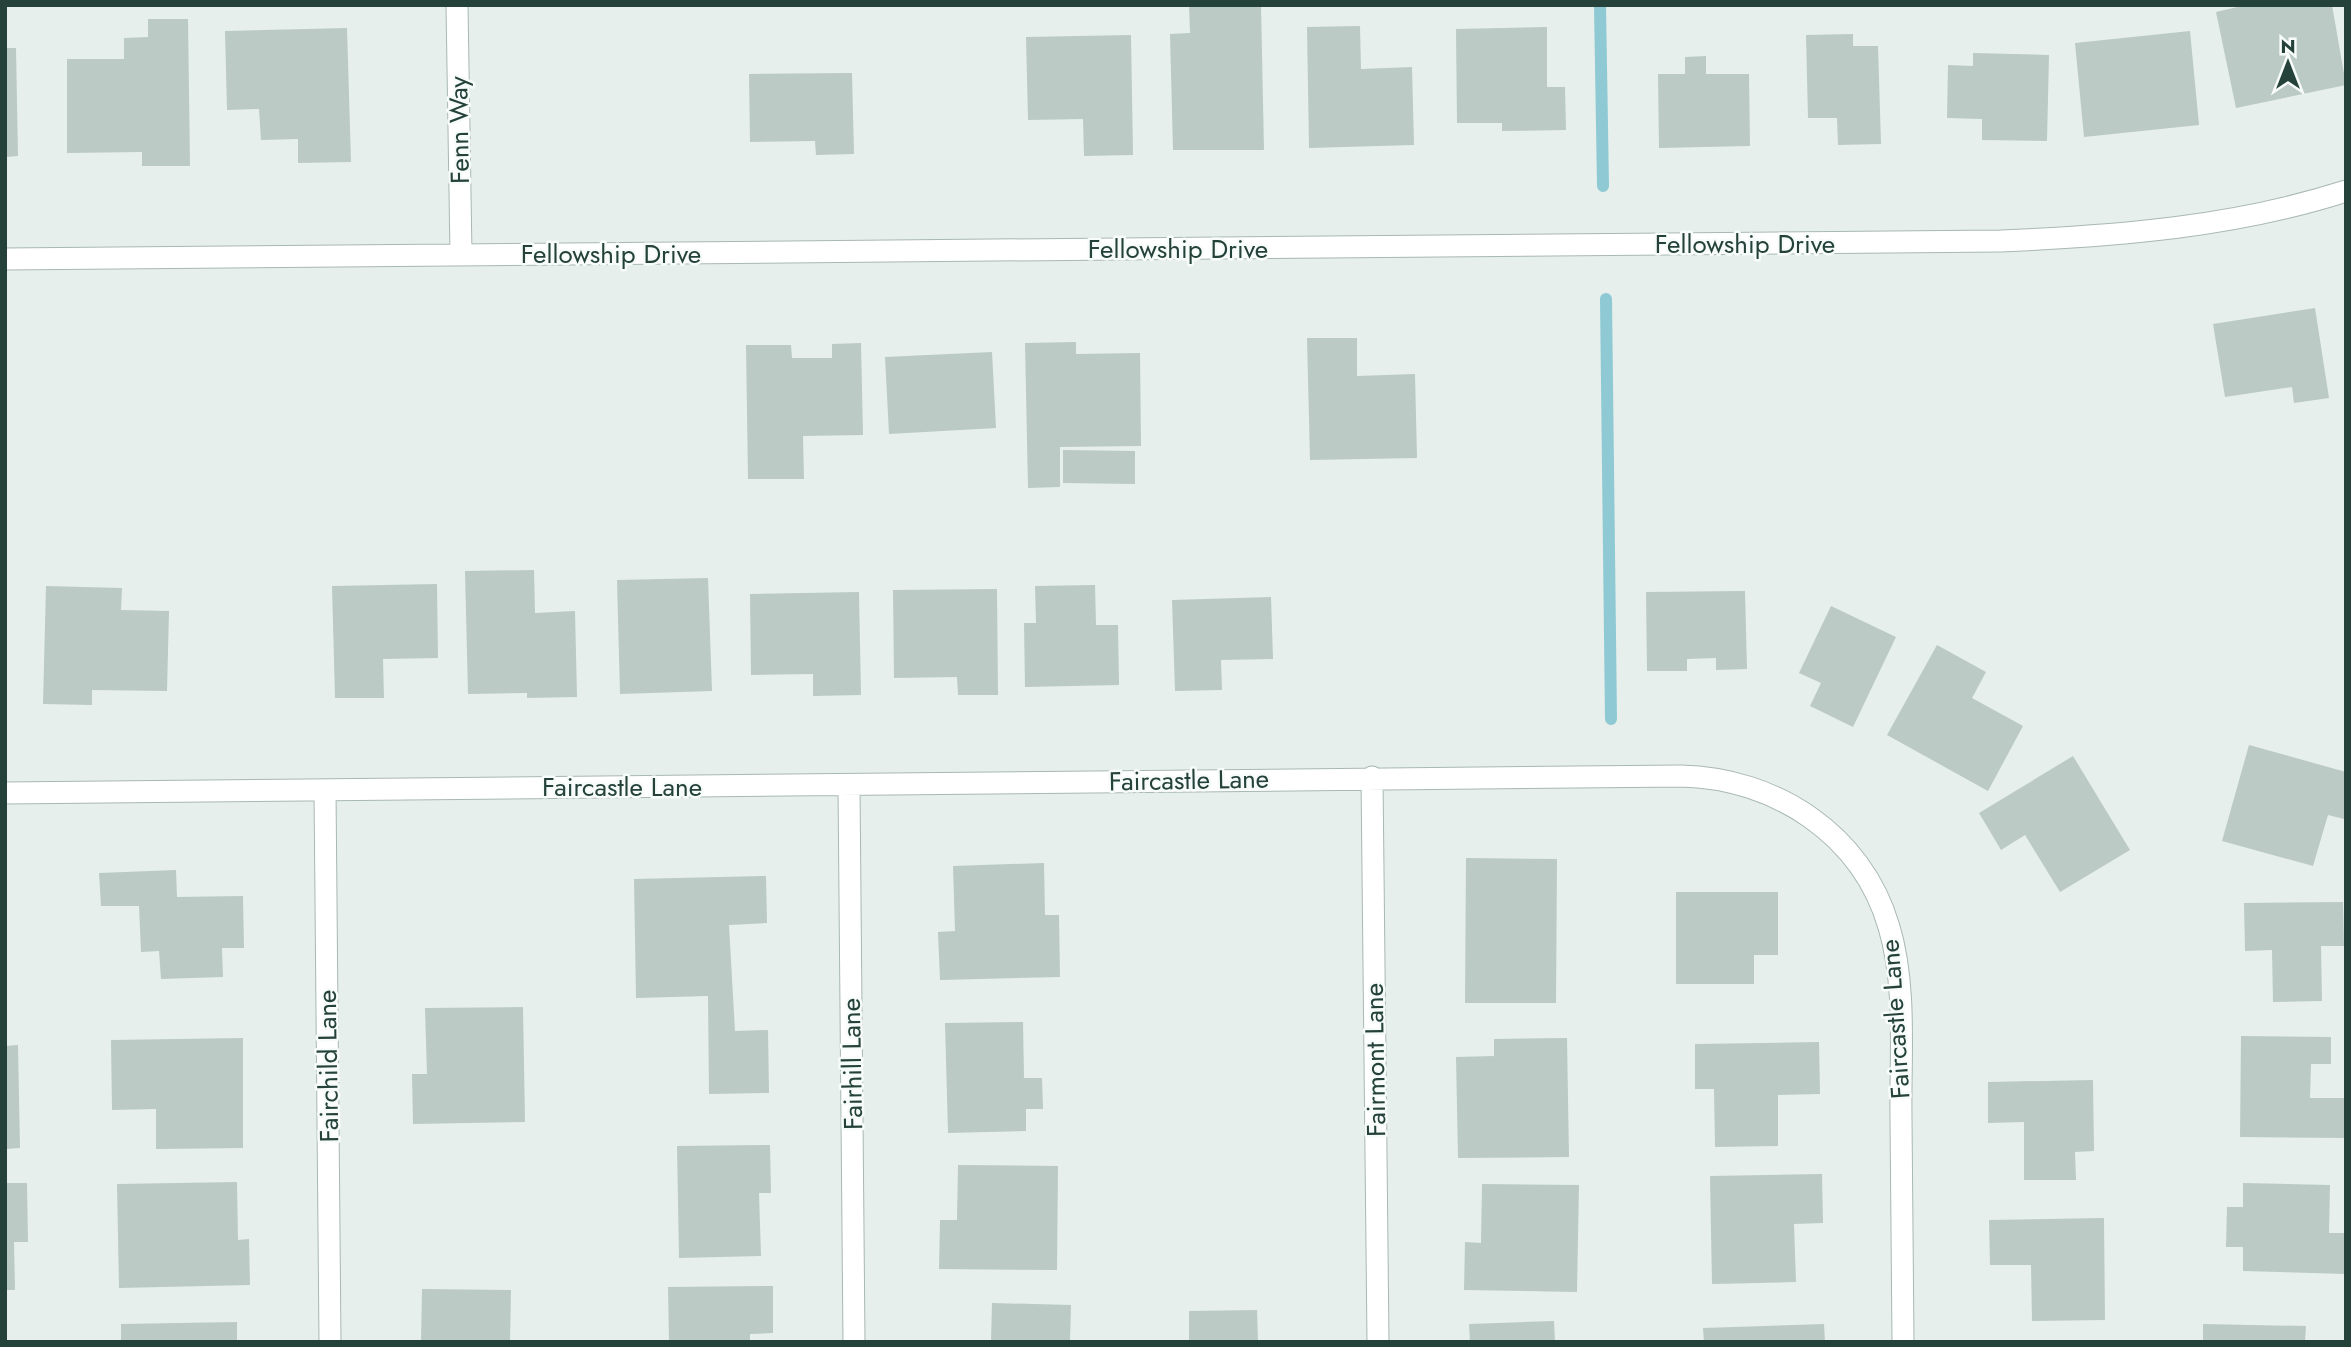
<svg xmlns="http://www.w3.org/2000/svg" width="2351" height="1347" font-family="Jost,sans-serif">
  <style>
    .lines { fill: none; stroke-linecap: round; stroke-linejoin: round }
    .stream { stroke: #8ec9d4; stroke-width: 12 }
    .building { fill: #bbcac4 }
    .minor-casing { stroke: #a8b8b2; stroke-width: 23 }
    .minor { stroke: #fff; stroke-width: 21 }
    .labels { text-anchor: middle; stroke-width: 5; stroke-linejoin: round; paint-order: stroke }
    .street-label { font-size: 26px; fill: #24423a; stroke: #f7fbf9 }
  </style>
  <rect width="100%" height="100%" fill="#e6efeb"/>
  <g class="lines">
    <path class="stream" d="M 1600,5 L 1603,186
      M 1606,299 L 1611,719"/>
  </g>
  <path class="building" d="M 1189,5 L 1261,5 L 1264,150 L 1173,150 L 1170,34 L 1190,33 Z
    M 2246,5 L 2332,5 L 2346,85 L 2236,108 L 2216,12 Z
    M 148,19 L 188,19 L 190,166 L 142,166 L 142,152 L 67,153 L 67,59 L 124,59 L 124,38 L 148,37 Z
    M 1360,26 L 1361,69 L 1412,67 L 1414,145 L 1309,148 L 1307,27 Z
    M 1547,27 L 1547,87 L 1565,87 L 1566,130 L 1502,131 L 1502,123 L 1457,123 L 1456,29 Z
    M 347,28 L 351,162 L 298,163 L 298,139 L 261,140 L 259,109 L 227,110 L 225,31 Z
    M 2190,31 L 2199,125 L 2084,137 L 2075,43 Z
    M 1853,34 L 1853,46 L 1878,46 L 1881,144 L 1838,145 L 1837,118 L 1808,118 L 1806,35 Z
    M 1131,35 L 1133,155 L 1084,156 L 1083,119 L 1028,120 L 1026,37 Z
    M 5,48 L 16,48 L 18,156 L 5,157 Z
    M 1973,53 L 2049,55 L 2047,141 L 1982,140 L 1982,119 L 1947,118 L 1948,65 L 1973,66 Z
    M 1706,56 L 1706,74 L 1749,74 L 1750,146 L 1659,148 L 1658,74 L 1685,74 L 1685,57 Z
    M 852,73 L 854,154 L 816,155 L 815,141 L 750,142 L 749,74 Z
    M 2315,308 L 2329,398 L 2294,403 L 2292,387 L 2225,397 L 2213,324 Z
    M 1307,338 L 1357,338 L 1357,376 L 1415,374 L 1417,458 L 1310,460 Z
    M 1076,342 L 1076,354 L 1140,353 L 1141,446 L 1060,447 L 1060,487 L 1028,488 L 1025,343 Z
    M 861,343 L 863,435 L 803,436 L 804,479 L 748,479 L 746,345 L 791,345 L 792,358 L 832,358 L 832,344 Z
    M 992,352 L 996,428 L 889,434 L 885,357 Z
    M 1063,450 L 1135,451 L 1135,484 L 1063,483 Z
    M 534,570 L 535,613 L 575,611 L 577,697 L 527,698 L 527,693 L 468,694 L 465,571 Z
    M 708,578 L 712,691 L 620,694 L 617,580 Z
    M 437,584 L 438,658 L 383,659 L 384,698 L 335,698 L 332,586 Z
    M 1095,585 L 1096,625 L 1118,625 L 1119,685 L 1025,687 L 1024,623 L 1036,623 L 1035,586 Z
    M 46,586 L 122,588 L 121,610 L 169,611 L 167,691 L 92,690 L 92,705 L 43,704 Z
    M 997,589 L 998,695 L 958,695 L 957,677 L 894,678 L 893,590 Z
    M 1745,591 L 1747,669 L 1716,670 L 1716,658 L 1687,659 L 1687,671 L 1647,671 L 1646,592 Z
    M 859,592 L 861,695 L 813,696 L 813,674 L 751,675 L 750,594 Z
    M 1271,597 L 1273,659 L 1221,660 L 1222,690 L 1175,691 L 1172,600 Z
    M 1831,606 L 1896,637 L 1853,727 L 1810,706 L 1821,683 L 1799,673 Z
    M 1937,645 L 1986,672 L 1972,698 L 2023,726 L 1988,791 L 1887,735 Z
    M 2249,745 L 2346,772 L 2344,819 L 2328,815 L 2313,866 L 2222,841 Z
    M 2073,756 L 2130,850 L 2060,892 L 2025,835 L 2001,850 L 1979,813 Z
    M 1466,858 L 1557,859 L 1556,1003 L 1465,1003 Z
    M 1044,863 L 1045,915 L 1059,915 L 1060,977 L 940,980 L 938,932 L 955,931 L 953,866 Z
    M 176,870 L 177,897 L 243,896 L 244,948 L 222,948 L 223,977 L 161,979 L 159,951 L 141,952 L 139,906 L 101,906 L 99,873 Z
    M 766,876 L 767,923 L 729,925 L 735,1031 L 768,1030 L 769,1093 L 709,1094 L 708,996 L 636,998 L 634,879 Z
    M 1676,892 L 1778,892 L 1778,955 L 1754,955 L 1754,984 L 1676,984 Z
    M 2343,902 L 2344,946 L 2321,946 L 2322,1001 L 2273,1002 L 2272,950 L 2245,951 L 2244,903 Z
    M 523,1007 L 525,1122 L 413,1124 L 412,1074 L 427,1074 L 425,1008 Z
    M 1023,1022 L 1024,1078 L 1042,1078 L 1043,1109 L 1026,1109 L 1026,1131 L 948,1133 L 945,1023 Z
    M 2241,1036 L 2331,1037 L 2331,1064 L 2311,1064 L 2310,1098 L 2346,1098 L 2346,1138 L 2240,1137 Z
    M 243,1038 L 243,1148 L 156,1149 L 156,1109 L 112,1110 L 111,1040 Z
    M 1567,1038 L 1569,1157 L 1458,1158 L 1456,1057 L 1494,1056 L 1494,1039 Z
    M 1819,1042 L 1820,1094 L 1778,1095 L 1778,1146 L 1715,1147 L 1714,1089 L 1695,1089 L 1695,1044 Z
    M 18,1045 L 20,1148 L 5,1149 L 5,1046 Z
    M 2093,1080 L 2094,1151 L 2075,1152 L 2076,1180 L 2024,1180 L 2024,1122 L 1988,1123 L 1988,1082 Z
    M 770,1145 L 771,1193 L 759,1193 L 761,1256 L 679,1258 L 677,1146 Z
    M 958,1165 L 1058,1166 L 1057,1270 L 939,1269 L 940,1220 L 957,1220 Z
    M 1822,1174 L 1823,1223 L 1794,1224 L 1796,1282 L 1712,1284 L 1710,1176 Z
    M 237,1182 L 238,1240 L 249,1239 L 250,1285 L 119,1288 L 117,1184 Z
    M 5,1183 L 27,1183 L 28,1242 L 14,1242 L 15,1290 L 5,1290 Z
    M 2243,1183 L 2330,1185 L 2329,1233 L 2346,1233 L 2346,1274 L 2243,1271 L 2243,1247 L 2226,1247 L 2227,1207 L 2243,1207 Z
    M 1482,1184 L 1579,1185 L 1577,1292 L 1464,1290 L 1465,1242 L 1481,1243 Z
    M 2104,1218 L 2105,1320 L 2032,1321 L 2031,1265 L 1990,1265 L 1989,1220 Z
    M 773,1286 L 773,1333 L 750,1334 L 750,1342 L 669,1342 L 668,1287 Z
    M 422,1289 L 511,1290 L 510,1342 L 421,1342 Z
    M 992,1303 L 1071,1305 L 1070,1342 L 991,1342 Z
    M 1257,1310 L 1258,1342 L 1189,1342 L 1189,1311 Z
    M 1554,1321 L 1555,1342 L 1470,1342 L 1469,1324 Z
    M 237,1322 L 237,1342 L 121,1342 L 121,1324 Z
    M 1824,1324 L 1825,1342 L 1704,1342 L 1703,1328 Z
    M 2203,1324 L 2306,1326 L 2305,1342 L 2203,1342 Z"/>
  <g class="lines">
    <defs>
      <path id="minor" d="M 457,5 L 461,255
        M 5,259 L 2001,241 C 2117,236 2234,227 2346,191
        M 1372,777 L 1378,1342
        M 849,786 L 854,1342
        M 325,790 L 330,1342
        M 5,793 L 1681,776 C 1775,778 1862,834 1889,927 C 1907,987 1900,1056 1901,1118 C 1902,1193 1902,1267 1903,1342"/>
    </defs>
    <use href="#minor" class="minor-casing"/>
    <use href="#minor" class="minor"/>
  </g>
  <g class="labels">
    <g class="street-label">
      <text transform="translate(459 130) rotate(-91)" y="9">Fenn Way</text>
      <text x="1745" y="253">Fellowship Drive</text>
      <text x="1178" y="258">Fellowship Drive</text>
      <text x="611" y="263">Fellowship Drive</text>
      <text transform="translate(1189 780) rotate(-1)" y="9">Faircastle Lane</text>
      <text x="622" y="796">Faircastle Lane</text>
      <text transform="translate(1895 1019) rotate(-94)" y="9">Faircastle Lane</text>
      <text transform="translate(1375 1060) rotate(-91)" y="9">Fairmont Lane</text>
      <text transform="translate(852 1064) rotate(-91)" y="9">Fairhill Lane</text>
      <text transform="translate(328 1066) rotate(-91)" y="9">Fairchild Lane</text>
    </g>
  </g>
  <rect width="2351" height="1347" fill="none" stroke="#24423a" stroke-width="14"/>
  <g transform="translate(2288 63)" stroke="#f7fbf9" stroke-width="5" paint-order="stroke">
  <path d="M0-5L12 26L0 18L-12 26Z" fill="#24423a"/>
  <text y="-10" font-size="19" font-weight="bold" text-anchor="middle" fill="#24423a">N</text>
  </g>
</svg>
